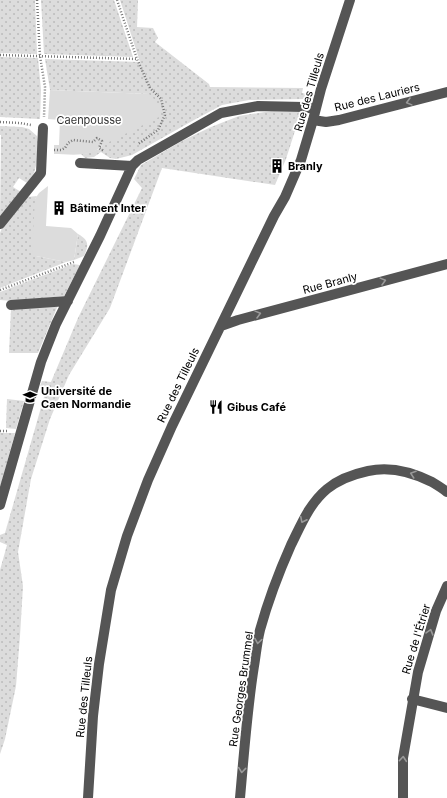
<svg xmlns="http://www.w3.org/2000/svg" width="447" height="798" font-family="Inter,sans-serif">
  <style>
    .grass { fill: url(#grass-dots) }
    .garden { fill: #dcdcdc }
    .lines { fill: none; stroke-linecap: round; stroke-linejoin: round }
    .path { stroke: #777; stroke-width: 2.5; stroke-dasharray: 1 2; stroke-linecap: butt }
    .minor { stroke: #555; stroke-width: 10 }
    .oneway { stroke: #999 }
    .labels { text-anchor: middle; stroke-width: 3.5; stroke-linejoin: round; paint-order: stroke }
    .street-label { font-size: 11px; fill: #000; stroke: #fff }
    .park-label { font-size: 11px; fill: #333; stroke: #fff }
    .poi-label { font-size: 11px; font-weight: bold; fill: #000; stroke: #fff; text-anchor: start }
  </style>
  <defs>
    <pattern id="grass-dots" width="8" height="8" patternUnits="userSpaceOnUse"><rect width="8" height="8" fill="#dcdcdc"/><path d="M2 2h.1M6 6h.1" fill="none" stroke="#bbb" stroke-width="1.8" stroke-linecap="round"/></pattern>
  </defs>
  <rect width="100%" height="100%" fill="#fff"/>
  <path class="grass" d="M 0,0 L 35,0 L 37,54 L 0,53 Z
    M 41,0 L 114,0 L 133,57 L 44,54 Z
    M 120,0 L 138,0 L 137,27 L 153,28 L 158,38 L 155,42 L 209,84 L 210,87 L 303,88 L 302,93 L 307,94 L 306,99 L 249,100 L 222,105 L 194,120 L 132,155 L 116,159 L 110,158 L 101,152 L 94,157 L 85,158 L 81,154 L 88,153 L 99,149 L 149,94 L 50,90 L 45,59 L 140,62 Z
    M 0,57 L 38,58 L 41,90 L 40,119 L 0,117 Z
    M 271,111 L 301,112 L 286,159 L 275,185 L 162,168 L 110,308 L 69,375 L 50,419 L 31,479 L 18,552 L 23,586 L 20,636 L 16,686 L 5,739 L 0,754 L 0,570 L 7,545 L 0,542 L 0,535 L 5,533 L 46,390 L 40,386 L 42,381 L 51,382 L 78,318 L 142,188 L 134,179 L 141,165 L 182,141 L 211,127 L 239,116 Z
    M 0,126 L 22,127 L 29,129 L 37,136 L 38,142 L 38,158 L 34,173 L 27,183 L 19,178 L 13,187 L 21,192 L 0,218 L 1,135 L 0,135 Z
    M 37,196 L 35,199 L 36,256 L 66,262 L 0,288 L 0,233 L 2,228 L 27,197 Z
    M 78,234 C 89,240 89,245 84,256 L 74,260 Z
    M 73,264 L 80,265 L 64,296 L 12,301 L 0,300 L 0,292 Z
    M 58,305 L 38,353 L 9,353 L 11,309 Z
    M 7,399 L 24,401 L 16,429 L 6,428 Z
    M 0,433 L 15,433 L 0,488 Z"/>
  <path class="garden" d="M 50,90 L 149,94 C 157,101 159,106 161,116 L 101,146 C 92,158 67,154 54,154 L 54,145 L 59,145 L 60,120 L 48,119 Z
    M 48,186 L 46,226 L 71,228 L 78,234 L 74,260 L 66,262 L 36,256 L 32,252 L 35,199 L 39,193 Z"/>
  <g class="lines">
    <path class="path" d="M 37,0 L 40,56 L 45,87 L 44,117
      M 117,0 L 137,59 L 150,88 L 161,99 L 165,115 L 158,130 L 138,144
      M 0,55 L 137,59
      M 0,122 L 20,123 L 31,125
      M 54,150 L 61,150 L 65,148 L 68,143 L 73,140 L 93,142 L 97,138 L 102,141 L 99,148 L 104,151
      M 0,290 L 74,262
      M 0,431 L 9,431"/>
    <path class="minor" d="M 313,120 L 326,122 L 339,120 L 447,92
      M 80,163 L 132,166
      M 0,224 L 41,173 L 43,128
      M 11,305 L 68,301
      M 221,326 L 238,320 L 447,264
      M 0,505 L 41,362 L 56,324 L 100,236 L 132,166 L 138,160 L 221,113 L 258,106 L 303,107 L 315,109
      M 412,699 L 447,708
      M 88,798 L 93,716 L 99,664 L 111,590 L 127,536 L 148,480 L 172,426 L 274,216 L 285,197 L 301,160 L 313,120 L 321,89 L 350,0
      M 240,798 C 244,754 247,710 254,666 C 256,654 257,642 260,630 C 268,601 279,572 291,545 C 301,525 309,504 327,489 C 338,480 354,474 368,471 C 390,466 412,472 432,482 C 437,485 442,488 447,492
      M 403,798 L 403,758 L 418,672 L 436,611 L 447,586"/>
  </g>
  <defs><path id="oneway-chevron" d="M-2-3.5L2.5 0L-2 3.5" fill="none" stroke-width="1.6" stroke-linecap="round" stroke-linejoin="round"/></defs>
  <g class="oneway">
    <use href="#oneway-chevron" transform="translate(409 102) rotate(165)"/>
    <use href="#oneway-chevron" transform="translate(383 281) rotate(-15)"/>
    <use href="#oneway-chevron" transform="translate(258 314) rotate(-15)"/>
    <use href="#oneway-chevron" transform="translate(413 474) rotate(-161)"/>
    <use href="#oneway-chevron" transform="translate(303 520) rotate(116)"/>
    <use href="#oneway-chevron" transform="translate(430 632) rotate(-74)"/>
    <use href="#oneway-chevron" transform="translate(258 641) rotate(99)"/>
    <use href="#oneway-chevron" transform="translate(403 759) rotate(-85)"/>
    <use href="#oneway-chevron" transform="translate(242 770) rotate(96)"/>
  </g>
  <defs>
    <symbol id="building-bare" viewBox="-9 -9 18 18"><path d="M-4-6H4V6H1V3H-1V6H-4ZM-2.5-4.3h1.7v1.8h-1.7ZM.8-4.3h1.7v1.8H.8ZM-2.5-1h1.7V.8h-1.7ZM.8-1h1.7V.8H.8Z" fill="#000" stroke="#fff" stroke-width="2.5" paint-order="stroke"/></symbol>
    <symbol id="university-bare" viewBox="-9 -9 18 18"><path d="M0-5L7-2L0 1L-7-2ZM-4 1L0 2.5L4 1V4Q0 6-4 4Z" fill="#000" stroke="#fff" stroke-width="2.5" paint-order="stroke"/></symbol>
    <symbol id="restaurant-bare" viewBox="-9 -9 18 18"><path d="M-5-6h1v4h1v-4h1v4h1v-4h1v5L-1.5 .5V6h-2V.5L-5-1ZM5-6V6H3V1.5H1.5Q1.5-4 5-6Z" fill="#000" stroke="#fff" stroke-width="2.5" paint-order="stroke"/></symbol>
  </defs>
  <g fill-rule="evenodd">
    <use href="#building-bare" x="267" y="156" width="20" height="20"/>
    <use href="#building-bare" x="49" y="198" width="20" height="20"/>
    <use href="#university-bare" x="20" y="387" width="20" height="20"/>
    <use href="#restaurant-bare" x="206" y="397" width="20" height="20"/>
  </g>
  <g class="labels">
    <g class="street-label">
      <text transform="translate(309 92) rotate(-74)" y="4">Rue des Tilleuls</text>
      <text transform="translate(377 97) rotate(-14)" y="4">Rue des Lauriers</text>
      <text transform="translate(330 283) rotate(-15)" y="4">Rue Branly</text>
      <text transform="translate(178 385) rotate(-64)" y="4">Rue des Tilleuls</text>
      <text transform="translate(416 639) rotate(-73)" y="4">Rue de l'Étrier</text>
      <text transform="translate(241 689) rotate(-82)" y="4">Rue Georges Brummel</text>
      <text transform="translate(84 697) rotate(-84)" y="4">Rue des Tilleuls</text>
    </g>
    <g class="park-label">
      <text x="89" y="124">Caenpousse</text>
    </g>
    <g class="poi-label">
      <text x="288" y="170">Branly</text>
      <text x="70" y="212">Bâtiment Inter</text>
      <text x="41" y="395">Université de<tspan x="41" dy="13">Caen Normandie</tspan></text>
      <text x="227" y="411">Gibus Café</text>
    </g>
  </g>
</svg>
